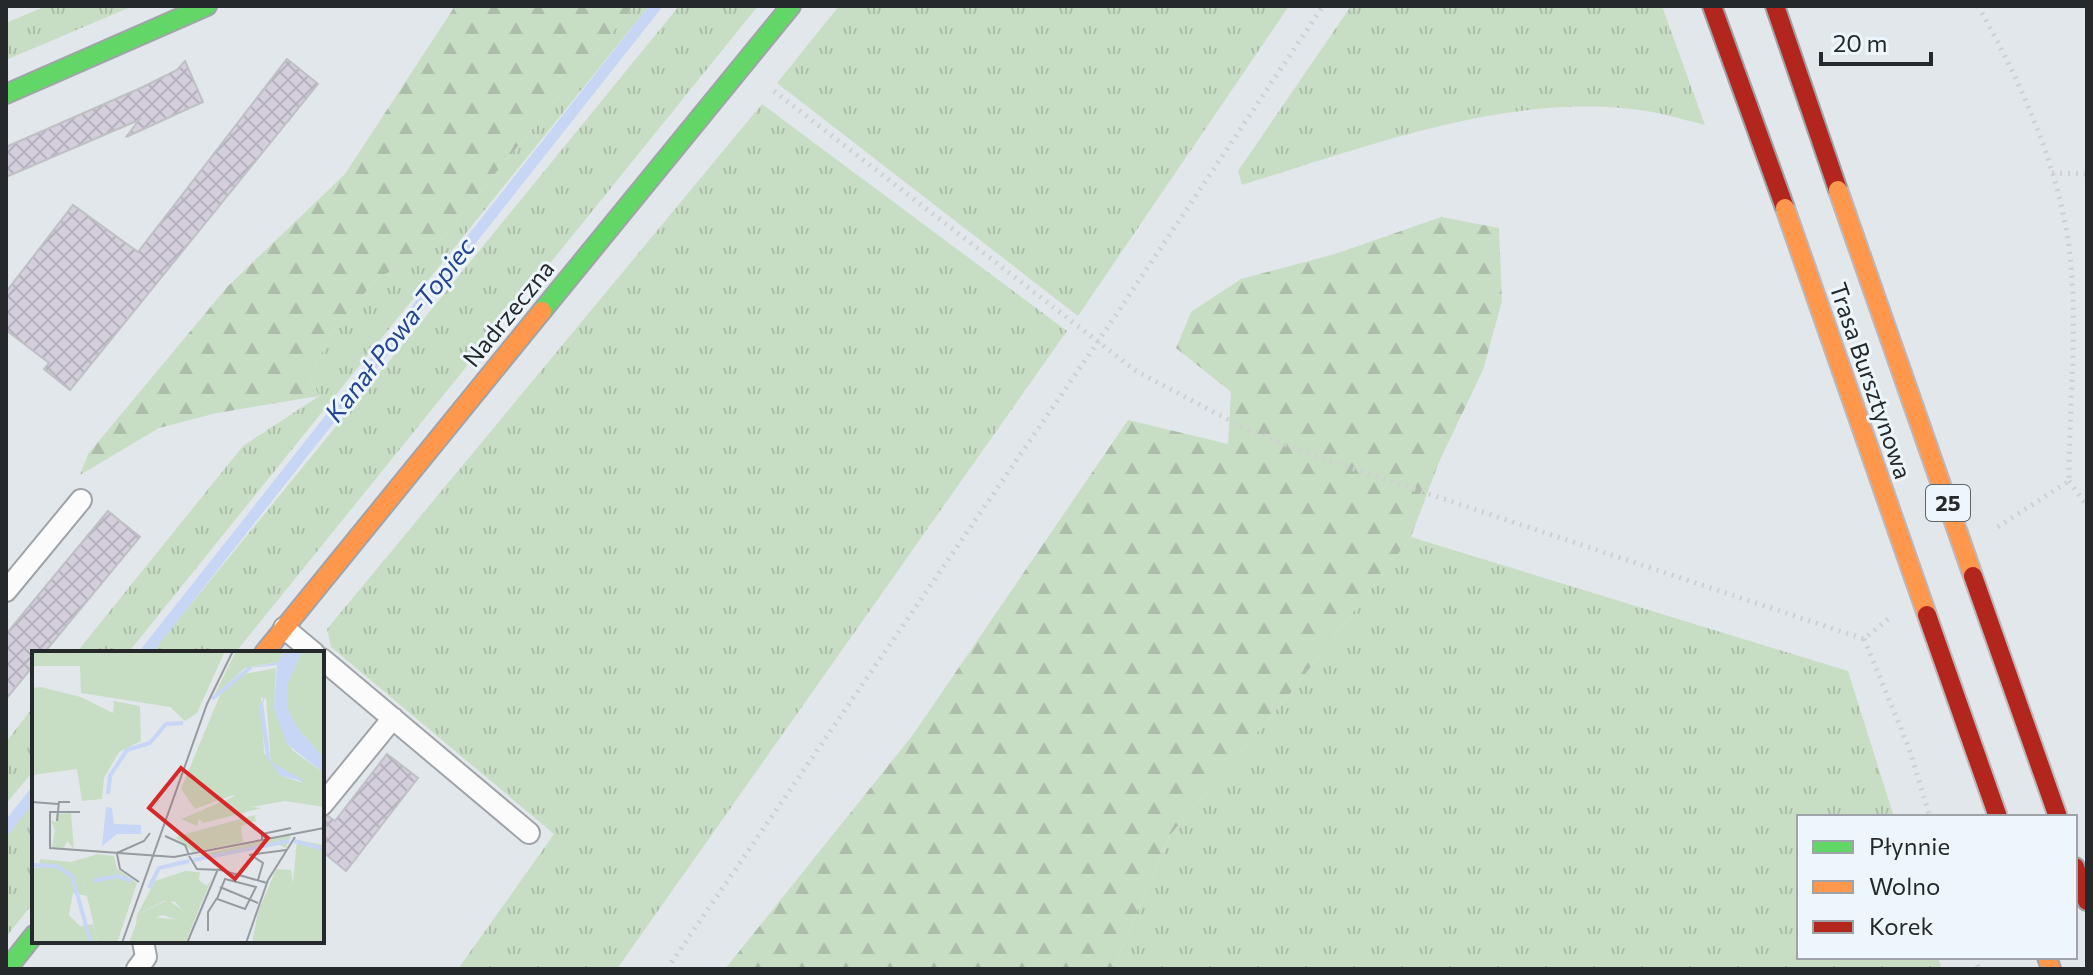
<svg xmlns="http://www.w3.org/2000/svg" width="2093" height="975" font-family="Commissioner,sans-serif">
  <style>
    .grass { fill: url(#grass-tufts) }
    .forest { fill: url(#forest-firs) }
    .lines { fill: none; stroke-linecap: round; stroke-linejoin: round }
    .stream { stroke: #c6d6f4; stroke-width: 11 }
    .building { fill: url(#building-cross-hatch); stroke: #bfc0c4; stroke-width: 2 }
    .lane-casing { stroke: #a0a3a7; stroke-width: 24 }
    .fast-casing { stroke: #a0a3a7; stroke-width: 22 }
    .slow-casing { stroke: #a0a3a7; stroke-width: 22 }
    .jam-casing { stroke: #a0a3a7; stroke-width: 22 }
    .path { stroke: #ced0d1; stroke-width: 5; stroke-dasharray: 2 6; stroke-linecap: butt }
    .lane { stroke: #fbfbfc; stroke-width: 20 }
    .fast { stroke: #63d668; stroke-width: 18 }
    .slow { stroke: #ff974d; stroke-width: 18 }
    .jam { stroke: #b3261e; stroke-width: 18 }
    .slow-bridge-casing { stroke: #beb7ba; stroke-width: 22; stroke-linecap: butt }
    .jam-bridge-casing { stroke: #beb7ba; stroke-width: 22; stroke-linecap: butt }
    .slow-bridge { stroke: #ff974d; stroke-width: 18 }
    .jam-bridge { stroke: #b3261e; stroke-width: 18 }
    .labels { text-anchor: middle; stroke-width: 6; stroke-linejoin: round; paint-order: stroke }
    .shield { fill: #edf5fd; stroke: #61666a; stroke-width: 2 }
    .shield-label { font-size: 22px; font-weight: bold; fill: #25292b }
    .street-label { font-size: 24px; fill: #25292b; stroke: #edf5fd }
    .water-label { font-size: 26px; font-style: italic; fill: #254493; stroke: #edf5fd }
    .inset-river { fill: none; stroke: #c6d6f4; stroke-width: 4 }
    .inset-road { fill: none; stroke: #969b9f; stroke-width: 2 }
    .view { fill: #d62828; fill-opacity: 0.15; stroke: #d62828; stroke-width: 4 }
    .inset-edge { fill: none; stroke: #25292b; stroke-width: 4 }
  </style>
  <defs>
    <pattern id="grass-tufts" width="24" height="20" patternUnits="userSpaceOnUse" patternTransform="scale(2)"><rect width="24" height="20" fill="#c8dec4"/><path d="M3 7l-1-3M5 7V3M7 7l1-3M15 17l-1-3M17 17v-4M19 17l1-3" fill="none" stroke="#acbea9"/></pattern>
    <pattern id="forest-firs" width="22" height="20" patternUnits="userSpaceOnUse" patternTransform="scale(2)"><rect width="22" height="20" fill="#c8dec4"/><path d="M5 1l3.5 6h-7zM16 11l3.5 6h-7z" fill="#acbea9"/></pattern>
    <pattern id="building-cross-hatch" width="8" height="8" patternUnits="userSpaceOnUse" patternTransform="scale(2)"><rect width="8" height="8" fill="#d4cedd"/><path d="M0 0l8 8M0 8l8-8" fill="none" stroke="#b6b1be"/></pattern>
  </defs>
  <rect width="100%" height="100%" fill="#e2e7ec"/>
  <path class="grass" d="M 46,6 L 133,6 L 6,60 L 6,23 Z
    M 634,6 L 649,6 L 128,653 L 76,653 L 243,446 L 319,396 L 310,376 L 331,334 L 376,279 L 432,250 Z
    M 679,6 L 758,6 L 235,653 L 151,653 Z
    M 839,6 L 1289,6 L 1078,316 L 777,83 Z
    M 1351,6 L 1662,6 L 1705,125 C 1685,120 1665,114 1646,111 C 1513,90 1366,147 1242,185 L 1238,171 Z
    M 762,104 L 1067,331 L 617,969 L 458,969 L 554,834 L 331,647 L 327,629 Z
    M 1411,537 L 1848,671 L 1894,817 L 1799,817 L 1799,957 L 1938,957 L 1942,969 L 1113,969 L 1170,835 L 1289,695 Z
    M 34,706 L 34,770 L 6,804 L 6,742 Z
    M 34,797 L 34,902 L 6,937 L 6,831 Z"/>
  <path class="forest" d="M 455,6 L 634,6 L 432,250 L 376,279 L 331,334 L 310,376 L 319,396 L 217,413 L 159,428 L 80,475 L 88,454 L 228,286 L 345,174 Z
    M 1441,217 L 1499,228 L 1502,301 L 1483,370 L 1439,462 L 1411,537 L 1289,695 L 1170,835 L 1113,969 L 725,969 L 912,736 L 1128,420 L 1228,444 L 1231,392 L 1176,348 L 1191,312 L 1241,279 L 1335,254 Z"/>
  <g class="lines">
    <path class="stream" d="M 145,653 L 656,6
      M 6,829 L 34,793"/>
  </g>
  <path class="building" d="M 287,59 L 318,84 L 70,390 L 44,369 L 49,363 L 6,330 L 6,292 L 73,205 L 138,252 Z
    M 185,61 L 203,102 L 126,137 L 139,120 L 6,177 L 6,147 L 143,87 L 177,70 Z
    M 108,511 L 140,537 L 44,653 L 34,653 L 34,665 L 6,699 L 6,634 Z
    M 387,754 L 418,778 L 346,871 L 322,851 L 322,818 L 328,816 L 335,821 Z"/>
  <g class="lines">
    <defs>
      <path id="lane" d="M 6,591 L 81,500
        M 284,628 L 314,653
        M 322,659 L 529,833
        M 322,805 L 393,718
        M 137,969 L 146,957 L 143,941"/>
      <path id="fast" d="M 6,94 L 207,6
        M 542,311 L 791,6
        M 7,969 L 34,935"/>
      <path id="slow" d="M 264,653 L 542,311
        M 2047,957 L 2051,969"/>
      <path id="jam" d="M 1712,6 L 1785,208
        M 1775,6 L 1838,190
        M 2075,867 L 2087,901"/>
    </defs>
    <use href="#lane" class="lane-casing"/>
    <use href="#fast" class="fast-casing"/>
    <use href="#slow" class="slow-casing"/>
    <use href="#jam" class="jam-casing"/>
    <path class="path" d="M 1978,6 C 2020,80 2061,170 2070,256 C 2078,329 2069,407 2069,481 L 1996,528
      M 774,91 L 1136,371 L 1246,429 L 1324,459 L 1864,639 L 1888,619
      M 2052,173 L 2087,174
      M 2069,481 L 2087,506
      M 1864,639 L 1909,748 L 1930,817
      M 1975,957 L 1979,969
      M 667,969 L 1097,343 L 1323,6"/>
    <use href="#lane" class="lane"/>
    <use href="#fast" class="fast"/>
    <use href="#slow" class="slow"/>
    <use href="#jam" class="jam"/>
    <defs>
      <path id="slow-bridge" d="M 1838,190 L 1973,576
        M 1785,208 L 1927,615"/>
      <path id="jam-bridge" d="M 1973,576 L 2058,817
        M 1927,615 L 1998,817"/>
    </defs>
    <use href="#slow-bridge" class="slow-bridge-casing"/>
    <use href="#jam-bridge" class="jam-bridge-casing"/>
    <use href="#slow-bridge" class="slow-bridge"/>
    <use href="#jam-bridge" class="jam-bridge"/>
  </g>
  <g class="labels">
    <rect class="shield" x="1926" y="485" width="44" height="36" rx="6"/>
    <g class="shield-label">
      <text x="1948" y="511">25</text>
    </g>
    <g class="street-label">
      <text transform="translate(509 314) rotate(-51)" y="8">Nadrzeczna</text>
      <text transform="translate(1870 381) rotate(71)" y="8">Trasa Bursztynowa</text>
    </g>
    <g class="water-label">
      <text transform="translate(400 330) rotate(-52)" y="9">Kanał Powa-Topiec</text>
    </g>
  </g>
  <g transform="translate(32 651)">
    <rect width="292" height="292" fill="#e2e7ec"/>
    <path d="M 0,0 L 193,0 L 165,62 L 153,70 L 138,56 L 49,42 L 48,15 L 0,15 ZM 204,0 L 252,0 L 246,11 L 213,17 L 182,45 ZM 270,0 L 292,0 L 292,107 L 266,78 L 255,56 L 255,34 ZM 244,17 L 242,58 L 260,99 L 292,122 L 292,156 L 253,150 L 219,156 L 201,144 L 163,158 L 149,138 L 188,44 L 212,23 ZM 229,47 L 234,47 L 239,111 L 271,132 L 249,125 L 232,102 ZM 39,162 L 42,198 L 35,190 L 32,197 L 20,196 L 23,179 L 19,170 L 24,171 L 24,163 ZM 223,164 L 224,170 L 209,175 L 211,191 L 161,201 L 143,186 ZM 259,184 L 254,197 L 246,193 L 160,210 L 181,204 L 161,205 ZM 66,203 L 82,205 L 85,218 L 105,232 L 85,292 L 66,292 L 49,220 L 39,211 ZM 244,218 L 259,219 L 261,232 L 226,261 ZM 153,220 L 168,221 L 167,229 L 175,235 L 180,227 L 153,292 L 97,292 L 104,273 L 120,266 L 149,269 L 150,259 L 143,251 L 132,250 L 105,264 L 123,230 Z" fill="#c8dec4" fill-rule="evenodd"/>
    <path d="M 9,36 L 49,46 L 81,62 L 82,50 L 108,55 L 109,90 L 87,101 L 72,127 L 70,148 L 50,150 L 45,118 L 0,124 L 0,37 ZM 210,142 L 218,156 L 230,157 L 171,172 L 167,168 L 165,175 L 149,168 ZM 265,189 L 292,194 L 292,268 L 261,292 L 220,292 L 226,261 L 261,232 ZM 8,208 L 39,211 L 49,219 L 55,245 L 41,242 L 37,264 L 48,275 L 61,273 L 66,292 L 0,292 L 0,216 L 7,217 ZM 136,249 L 150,259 L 155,273 L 131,264 L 104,273 L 105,264 Z" fill="#c8dec4"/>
    <path d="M 292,268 L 292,292 L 261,292 L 260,291 Z" fill="#c8dec4"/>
    <path d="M 252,0 L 270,0 L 255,34 L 255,56 L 266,78 L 292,107 L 292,122 L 255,93 L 242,58 L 245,14 L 216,17 L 246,11 ZM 235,42 L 231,52 L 239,111 L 275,131 L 249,125 L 234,106 L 227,55 ZM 74,156 L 80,157 L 82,173 L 109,174 L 109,183 L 85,183 L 70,195 Z" fill="#c6d6f4"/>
    <path class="inset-river" d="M 180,48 L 219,16M 76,143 L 78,125 L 95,99 L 118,92 L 134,73 L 151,72M 262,190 L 292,198M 161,209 L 257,190M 0,214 L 24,215 L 40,225 L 59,292M 61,230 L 85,225 L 100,230M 117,237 L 127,217 L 157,210"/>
    <path class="inset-road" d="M 0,151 L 26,153M 48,161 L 18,161 L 18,197 L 142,206 L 292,177M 25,170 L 27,151 L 38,151M 133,185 L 153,194 L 157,204M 230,189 L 230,183 L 259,177M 85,202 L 112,190 L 118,182M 85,203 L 88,218 L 107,231M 217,204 L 254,199M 157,205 L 165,218 L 189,219 L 235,232M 222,206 L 231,212 L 226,229M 193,228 L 224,236 L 213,258 L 185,248 ZM 188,236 L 226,252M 176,280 L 176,261 L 185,247M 90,292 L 175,53 L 201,0M 155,292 L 186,218M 214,292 L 236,229 L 263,186"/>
    <path class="view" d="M 149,117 L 236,187 L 203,228 L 117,157 Z"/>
    <rect width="292" height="292" class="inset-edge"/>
  </g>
  <rect width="2093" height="975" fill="none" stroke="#25292b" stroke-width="16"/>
  <rect x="1797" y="815" width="280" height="144" fill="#edf5fd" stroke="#9da3a9" stroke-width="2"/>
  <rect x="1813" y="841" width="40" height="12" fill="#63d668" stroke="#9da3a9" stroke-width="2"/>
  <text x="1869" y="855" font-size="24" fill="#25292b">Płynnie</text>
  <rect x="1813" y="881" width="40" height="12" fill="#ff974d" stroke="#9da3a9" stroke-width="2"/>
  <text x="1869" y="895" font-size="24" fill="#25292b">Wolno</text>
  <rect x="1813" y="921" width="40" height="12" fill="#b3261e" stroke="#9da3a9" stroke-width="2"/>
  <text x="1869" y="935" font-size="24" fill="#25292b">Korek</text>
  <path d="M1821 52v12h110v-12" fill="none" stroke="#25292b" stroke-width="4"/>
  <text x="1833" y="52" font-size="24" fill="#25292b" stroke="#edf5fd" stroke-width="6" paint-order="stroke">20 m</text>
</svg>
